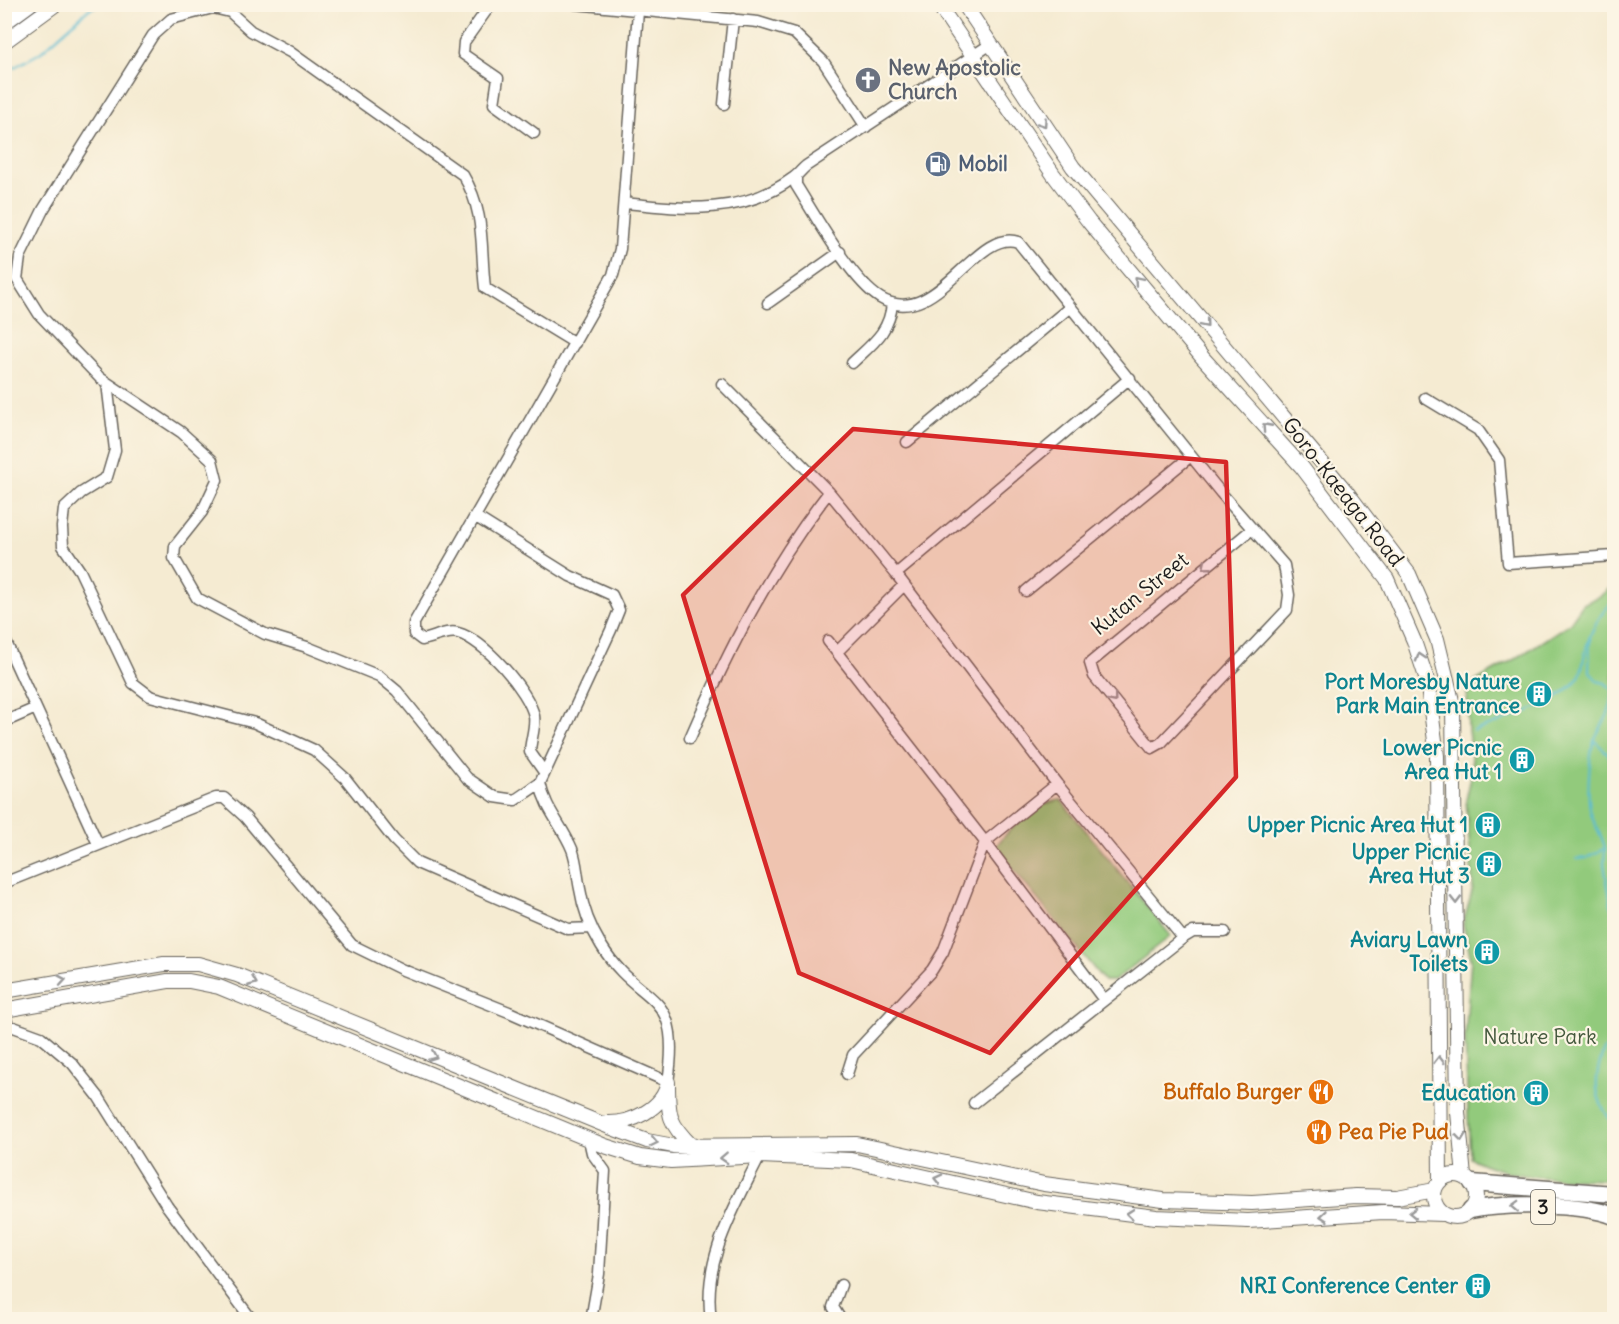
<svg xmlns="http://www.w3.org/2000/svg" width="1619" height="1324" font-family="Delius,sans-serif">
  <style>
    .green { fill: #92ca7c; stroke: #57734c; stroke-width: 1.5 }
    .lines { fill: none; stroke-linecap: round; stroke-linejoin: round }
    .stream { stroke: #56bbd4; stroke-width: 2 }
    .minor-casing { stroke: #68645c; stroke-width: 13 }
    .major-casing { stroke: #68645c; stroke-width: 16 }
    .highway-casing { stroke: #68645c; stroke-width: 19 }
    .minor { stroke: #fff; stroke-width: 10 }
    .major { stroke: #fff; stroke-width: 14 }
    .highway { stroke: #fff; stroke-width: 16 }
    .oneway { stroke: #999 }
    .marked { fill: #d62828; fill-opacity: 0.2; stroke: #d62828; stroke-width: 4.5; stroke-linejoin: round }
    .labels { text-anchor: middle; stroke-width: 4.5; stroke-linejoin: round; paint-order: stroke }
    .shield { fill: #fcf5e5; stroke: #5f5d58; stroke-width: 1.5 }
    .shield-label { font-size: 20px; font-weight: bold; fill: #1c1c1c }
    .worship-label { font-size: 21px; font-weight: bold; fill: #5b616d; stroke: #fcf5e5; text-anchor: start }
    .service-label { font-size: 21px; font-weight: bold; fill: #4e5e75; stroke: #fcf5e5; text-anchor: start }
    .street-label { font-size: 21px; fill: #1c1c1c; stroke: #fcf5e5 }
    .culture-label { font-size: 21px; font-weight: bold; fill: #0d838f; stroke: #fcf5e5; text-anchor: end }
    .park-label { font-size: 21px; fill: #45593e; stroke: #fcf5e5 }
    .food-label { font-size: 21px; font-weight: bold; fill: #c56008; stroke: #fcf5e5; text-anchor: end }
  </style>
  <rect width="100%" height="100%" fill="#fcf5e5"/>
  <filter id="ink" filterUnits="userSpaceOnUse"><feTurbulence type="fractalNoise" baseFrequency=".0167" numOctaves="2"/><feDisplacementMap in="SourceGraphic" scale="12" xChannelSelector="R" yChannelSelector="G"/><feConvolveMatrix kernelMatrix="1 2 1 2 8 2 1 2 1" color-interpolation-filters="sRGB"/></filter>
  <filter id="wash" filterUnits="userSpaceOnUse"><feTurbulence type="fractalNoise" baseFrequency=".008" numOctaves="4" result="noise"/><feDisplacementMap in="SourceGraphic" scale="24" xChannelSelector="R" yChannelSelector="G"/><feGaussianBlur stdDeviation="1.35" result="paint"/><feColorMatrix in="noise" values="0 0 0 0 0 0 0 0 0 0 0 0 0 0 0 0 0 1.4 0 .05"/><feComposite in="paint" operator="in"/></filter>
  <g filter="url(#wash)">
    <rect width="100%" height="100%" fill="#f5ebd2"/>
    <path class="green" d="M 1614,585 L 1614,1180 C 1565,1179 1514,1181 1470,1158 L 1465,1038 L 1471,959 L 1463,924 L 1473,888 L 1466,800 L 1473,768 L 1468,731 L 1467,686 L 1520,656 L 1570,623 L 1583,604 L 1600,596 Z
      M 1061,800 L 1171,936 L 1114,981 L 1104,981 L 995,847 C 1010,828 1037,802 1061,800 Z"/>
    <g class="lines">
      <path class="stream" d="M 4,73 L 40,53 L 89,9 L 100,4
        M 1474,731 C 1503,720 1565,703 1580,675 C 1583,669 1583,660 1585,653 C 1589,635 1599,612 1614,602
        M 1594,740 L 1609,755 L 1614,773
        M 1605,848 L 1604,864 L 1614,920
        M 1576,859 L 1587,858 L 1605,848 C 1602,834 1592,823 1590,809 C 1587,793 1589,771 1591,754 C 1594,727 1612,722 1613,690 L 1605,683 L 1597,681 L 1589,670 L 1590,635
        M 1614,1043 L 1604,1050 C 1593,1079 1593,1100 1614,1124"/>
    </g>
  </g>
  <g filter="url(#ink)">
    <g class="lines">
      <defs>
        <path id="minor" d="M 491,4 L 464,42 L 463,54 L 498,78 L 494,104 L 534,133
          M 575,4 L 758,22 L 794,33 L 823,61 L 866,127
          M 724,104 L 733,19
          M 796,177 L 796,185 C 815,215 851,280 880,298 C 936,332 975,227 1018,242 L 1221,493 L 1284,565 L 1289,595 L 1287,610 L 1161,743 L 1152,748 L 1094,676 L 1090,663 L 1251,530
          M 624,203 C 683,209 742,216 793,178 C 798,175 801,170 806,166 L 991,44
          M 768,303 L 840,252
          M 852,363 C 872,344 890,332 892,303
          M 107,383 L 115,450 L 107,477 L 81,493 L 64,509 L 62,527 L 63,546 L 80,571 L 133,683 L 150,696 L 255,723 L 314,750 L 345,778 L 394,840 L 417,863 L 568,929 L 592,928
          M 722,384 L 829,492 L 896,574 L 1057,784 L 1183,938
          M 1425,398 L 1478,430 L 1499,460 L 1508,563 L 1614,556
          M 907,442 L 1069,308
          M 896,574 L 1130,378
          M 1026,591 L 1191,456
          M 4,638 L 98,844
          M 828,641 L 985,842 L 1104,1000
          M 838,651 L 904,585
          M 4,722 L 36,708
          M 690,738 C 728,651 770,568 829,492
          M 544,772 L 530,752 C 530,742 536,726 534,716 C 529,691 484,640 458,633 C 447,630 434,638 422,640 L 414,634 L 414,623 L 613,275 L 620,249 L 638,11
          M 540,783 L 515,800 L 495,797 L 467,778 L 397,691 L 379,676 L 307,647 L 265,634 L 197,598 L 174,558 L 175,546 L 202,512 L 217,480 L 212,460 L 181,432 L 100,378 L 39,314 L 17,279 L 20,257 L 43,210 L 153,35 L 171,19 L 213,8 L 230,12 L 251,31 L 290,52 L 463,175 C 486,213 480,247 485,288 L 575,343
          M 4,883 L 216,798 L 224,798 L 245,817 L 352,945 L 403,970 L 509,1012 L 668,1082 C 683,985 640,1009 601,945 C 590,927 583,909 580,889 C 577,876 577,861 572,849 C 562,825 545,809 540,783 L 611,630 L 619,610 L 612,595 L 570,576 L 476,517
          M 4,1014 L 8,1025 L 41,1037 L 72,1063 L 98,1096 L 167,1206 L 252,1320
          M 847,1074 L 853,1055 L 932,970 L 943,952 L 985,842 L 1057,784
          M 974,1103 L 1183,938 L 1193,932 L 1225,932
          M 589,1140 L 592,1153 L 605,1171 L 599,1274 L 591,1320
          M 711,1320 C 702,1259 734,1209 760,1156
          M 841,1320 L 833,1307 L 841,1285"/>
        <path id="major" d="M 938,4 L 1053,174 L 1089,222 L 1202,357 L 1301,466 L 1387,579 L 1414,641 L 1427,680 L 1437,756 L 1440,1181
          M 964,4 L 1073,167 L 1349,495 L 1409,574 L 1437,639 L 1453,705 L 1458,1112 L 1464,1177
          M 4,23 L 30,4
          M 4,42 L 56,4
          M 4,991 L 164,964 L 198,964 L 237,975 L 612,1128 L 647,1141 L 674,1146 L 857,1144 L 1044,1184 L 1163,1200 L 1252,1203 L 1356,1196 L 1397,1197 L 1435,1190
          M 4,1010 L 168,981 L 189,981 L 219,987 L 605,1146 L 640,1157 L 671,1161 L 760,1156 L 851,1160 L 1037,1202 L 1156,1217 L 1248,1221 L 1383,1212 L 1443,1214
          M 668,1084 C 668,1115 669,1124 692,1146
          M 606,1123 C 630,1124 664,1109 668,1082
          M1434 1196a21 21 0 1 1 42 0a21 21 0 1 1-42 0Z"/>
        <path id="highway" d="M 1472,1183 L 1614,1194
          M 1471,1210 C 1504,1203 1582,1203 1614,1216"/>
      </defs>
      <use href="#minor" class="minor-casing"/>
      <use href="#major" class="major-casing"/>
      <use href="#highway" class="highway-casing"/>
      <use href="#minor" class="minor"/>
      <use href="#major" class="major"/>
      <use href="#highway" class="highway"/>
    </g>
    <defs><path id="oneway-chevron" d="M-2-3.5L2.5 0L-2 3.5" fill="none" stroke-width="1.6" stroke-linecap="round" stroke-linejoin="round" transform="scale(1.5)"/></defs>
    <g class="oneway">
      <use href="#oneway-chevron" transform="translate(1043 123) rotate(56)"/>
      <use href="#oneway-chevron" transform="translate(1138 280) rotate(-130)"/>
      <use href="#oneway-chevron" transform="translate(1205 324) rotate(50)"/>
      <use href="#oneway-chevron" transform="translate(1266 427) rotate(-132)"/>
      <use href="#oneway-chevron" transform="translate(1206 566) rotate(141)"/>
      <use href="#oneway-chevron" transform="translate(1420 657) rotate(-108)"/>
      <use href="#oneway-chevron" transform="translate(1113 699) rotate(51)"/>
      <use href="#oneway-chevron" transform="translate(1456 900) rotate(89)"/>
      <use href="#oneway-chevron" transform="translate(62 980) rotate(-10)"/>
      <use href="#oneway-chevron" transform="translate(253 982) rotate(22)"/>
      <use href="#oneway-chevron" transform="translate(433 1056) rotate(22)"/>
      <use href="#oneway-chevron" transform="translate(1439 1060) rotate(-90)"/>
      <use href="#oneway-chevron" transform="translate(1461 1137) rotate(84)"/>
      <use href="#oneway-chevron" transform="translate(654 1142) rotate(12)"/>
      <use href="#oneway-chevron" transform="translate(724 1158) rotate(177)"/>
      <use href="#oneway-chevron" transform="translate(938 1179) rotate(-167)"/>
      <use href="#oneway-chevron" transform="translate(1515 1206) rotate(-178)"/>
      <use href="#oneway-chevron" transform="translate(1413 1213) rotate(-179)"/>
      <use href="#oneway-chevron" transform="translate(1130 1214) rotate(-174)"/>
      <use href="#oneway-chevron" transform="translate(1324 1216) rotate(175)"/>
    </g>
  </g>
  <path class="marked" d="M 853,429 L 1226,462 L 1236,777 L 990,1053 L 799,973 L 683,595 Z"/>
  <defs>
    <symbol id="church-disc" viewBox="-11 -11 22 22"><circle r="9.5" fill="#6b7280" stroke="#fcf5e5"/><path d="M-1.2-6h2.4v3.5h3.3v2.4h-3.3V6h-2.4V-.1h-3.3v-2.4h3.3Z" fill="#fff"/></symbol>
    <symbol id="fuel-disc" viewBox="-11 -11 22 22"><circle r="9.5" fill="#5c6f8a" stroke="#fcf5e5"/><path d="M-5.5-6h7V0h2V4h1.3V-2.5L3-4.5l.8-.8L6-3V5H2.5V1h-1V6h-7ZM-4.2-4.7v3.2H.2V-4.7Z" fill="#fff"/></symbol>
    <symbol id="building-disc" viewBox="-11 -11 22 22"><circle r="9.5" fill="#0f9aa8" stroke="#fcf5e5"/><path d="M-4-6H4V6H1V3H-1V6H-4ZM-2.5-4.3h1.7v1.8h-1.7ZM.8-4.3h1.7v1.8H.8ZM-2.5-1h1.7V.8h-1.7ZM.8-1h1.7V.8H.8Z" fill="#fff"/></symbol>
    <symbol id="restaurant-disc" viewBox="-11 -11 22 22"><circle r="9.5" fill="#e8710a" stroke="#fcf5e5"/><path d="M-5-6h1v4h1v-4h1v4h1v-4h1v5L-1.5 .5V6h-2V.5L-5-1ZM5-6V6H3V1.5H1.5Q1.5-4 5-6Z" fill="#fff"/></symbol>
  </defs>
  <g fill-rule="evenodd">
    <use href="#church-disc" x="853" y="65" width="30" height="30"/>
    <use href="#fuel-disc" x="923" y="149" width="30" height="30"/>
    <use href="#building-disc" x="1524" y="679" width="30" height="30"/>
    <use href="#building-disc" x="1507" y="745" width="30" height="30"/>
    <use href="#building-disc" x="1473" y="810" width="30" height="30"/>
    <use href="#building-disc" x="1474" y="849" width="30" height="30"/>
    <use href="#building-disc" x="1472" y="937" width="30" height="30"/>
    <use href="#restaurant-disc" x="1306" y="1077" width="30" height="30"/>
    <use href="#building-disc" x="1521" y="1078" width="30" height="30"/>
    <use href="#restaurant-disc" x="1304" y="1117" width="30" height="30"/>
    <use href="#building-disc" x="1463" y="1271" width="30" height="30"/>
  </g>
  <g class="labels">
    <rect class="shield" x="1531" y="1190" width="24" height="34" rx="4.5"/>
    <g class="shield-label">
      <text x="1543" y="1214">3</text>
    </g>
    <g class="worship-label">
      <text x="888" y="75">New Apostolic<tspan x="888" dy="24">Church</tspan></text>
    </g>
    <g class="service-label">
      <text x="958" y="171">Mobil</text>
    </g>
    <g class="street-label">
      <text transform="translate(1343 492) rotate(52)" y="7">Goro-Kaeaga Road</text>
      <text transform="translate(1140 594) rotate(-39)" y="7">Kutan Street</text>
    </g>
    <g class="culture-label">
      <text x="1520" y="689">Port Moresby Nature<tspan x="1520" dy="24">Park Main Entrance</tspan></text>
      <text x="1502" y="755">Lower Picnic<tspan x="1502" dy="24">Area Hut 1</tspan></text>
      <text x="1468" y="832">Upper Picnic Area Hut 1</text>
      <text x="1470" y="859">Upper Picnic<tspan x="1470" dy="24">Area Hut 3</tspan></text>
      <text x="1468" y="947">Aviary Lawn<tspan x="1468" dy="24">Toilets</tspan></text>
      <text x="1516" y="1100">Education</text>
      <text x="1458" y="1293">NRI Conference Center</text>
    </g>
    <g class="park-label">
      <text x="1540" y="1044">Nature Park</text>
    </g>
    <g class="food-label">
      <text x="1302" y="1099">Buffalo Burger</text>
      <text x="1338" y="1139" text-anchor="start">Pea Pie Pud</text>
    </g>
  </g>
  <rect width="1619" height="1324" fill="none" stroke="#fcf5e5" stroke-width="24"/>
</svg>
